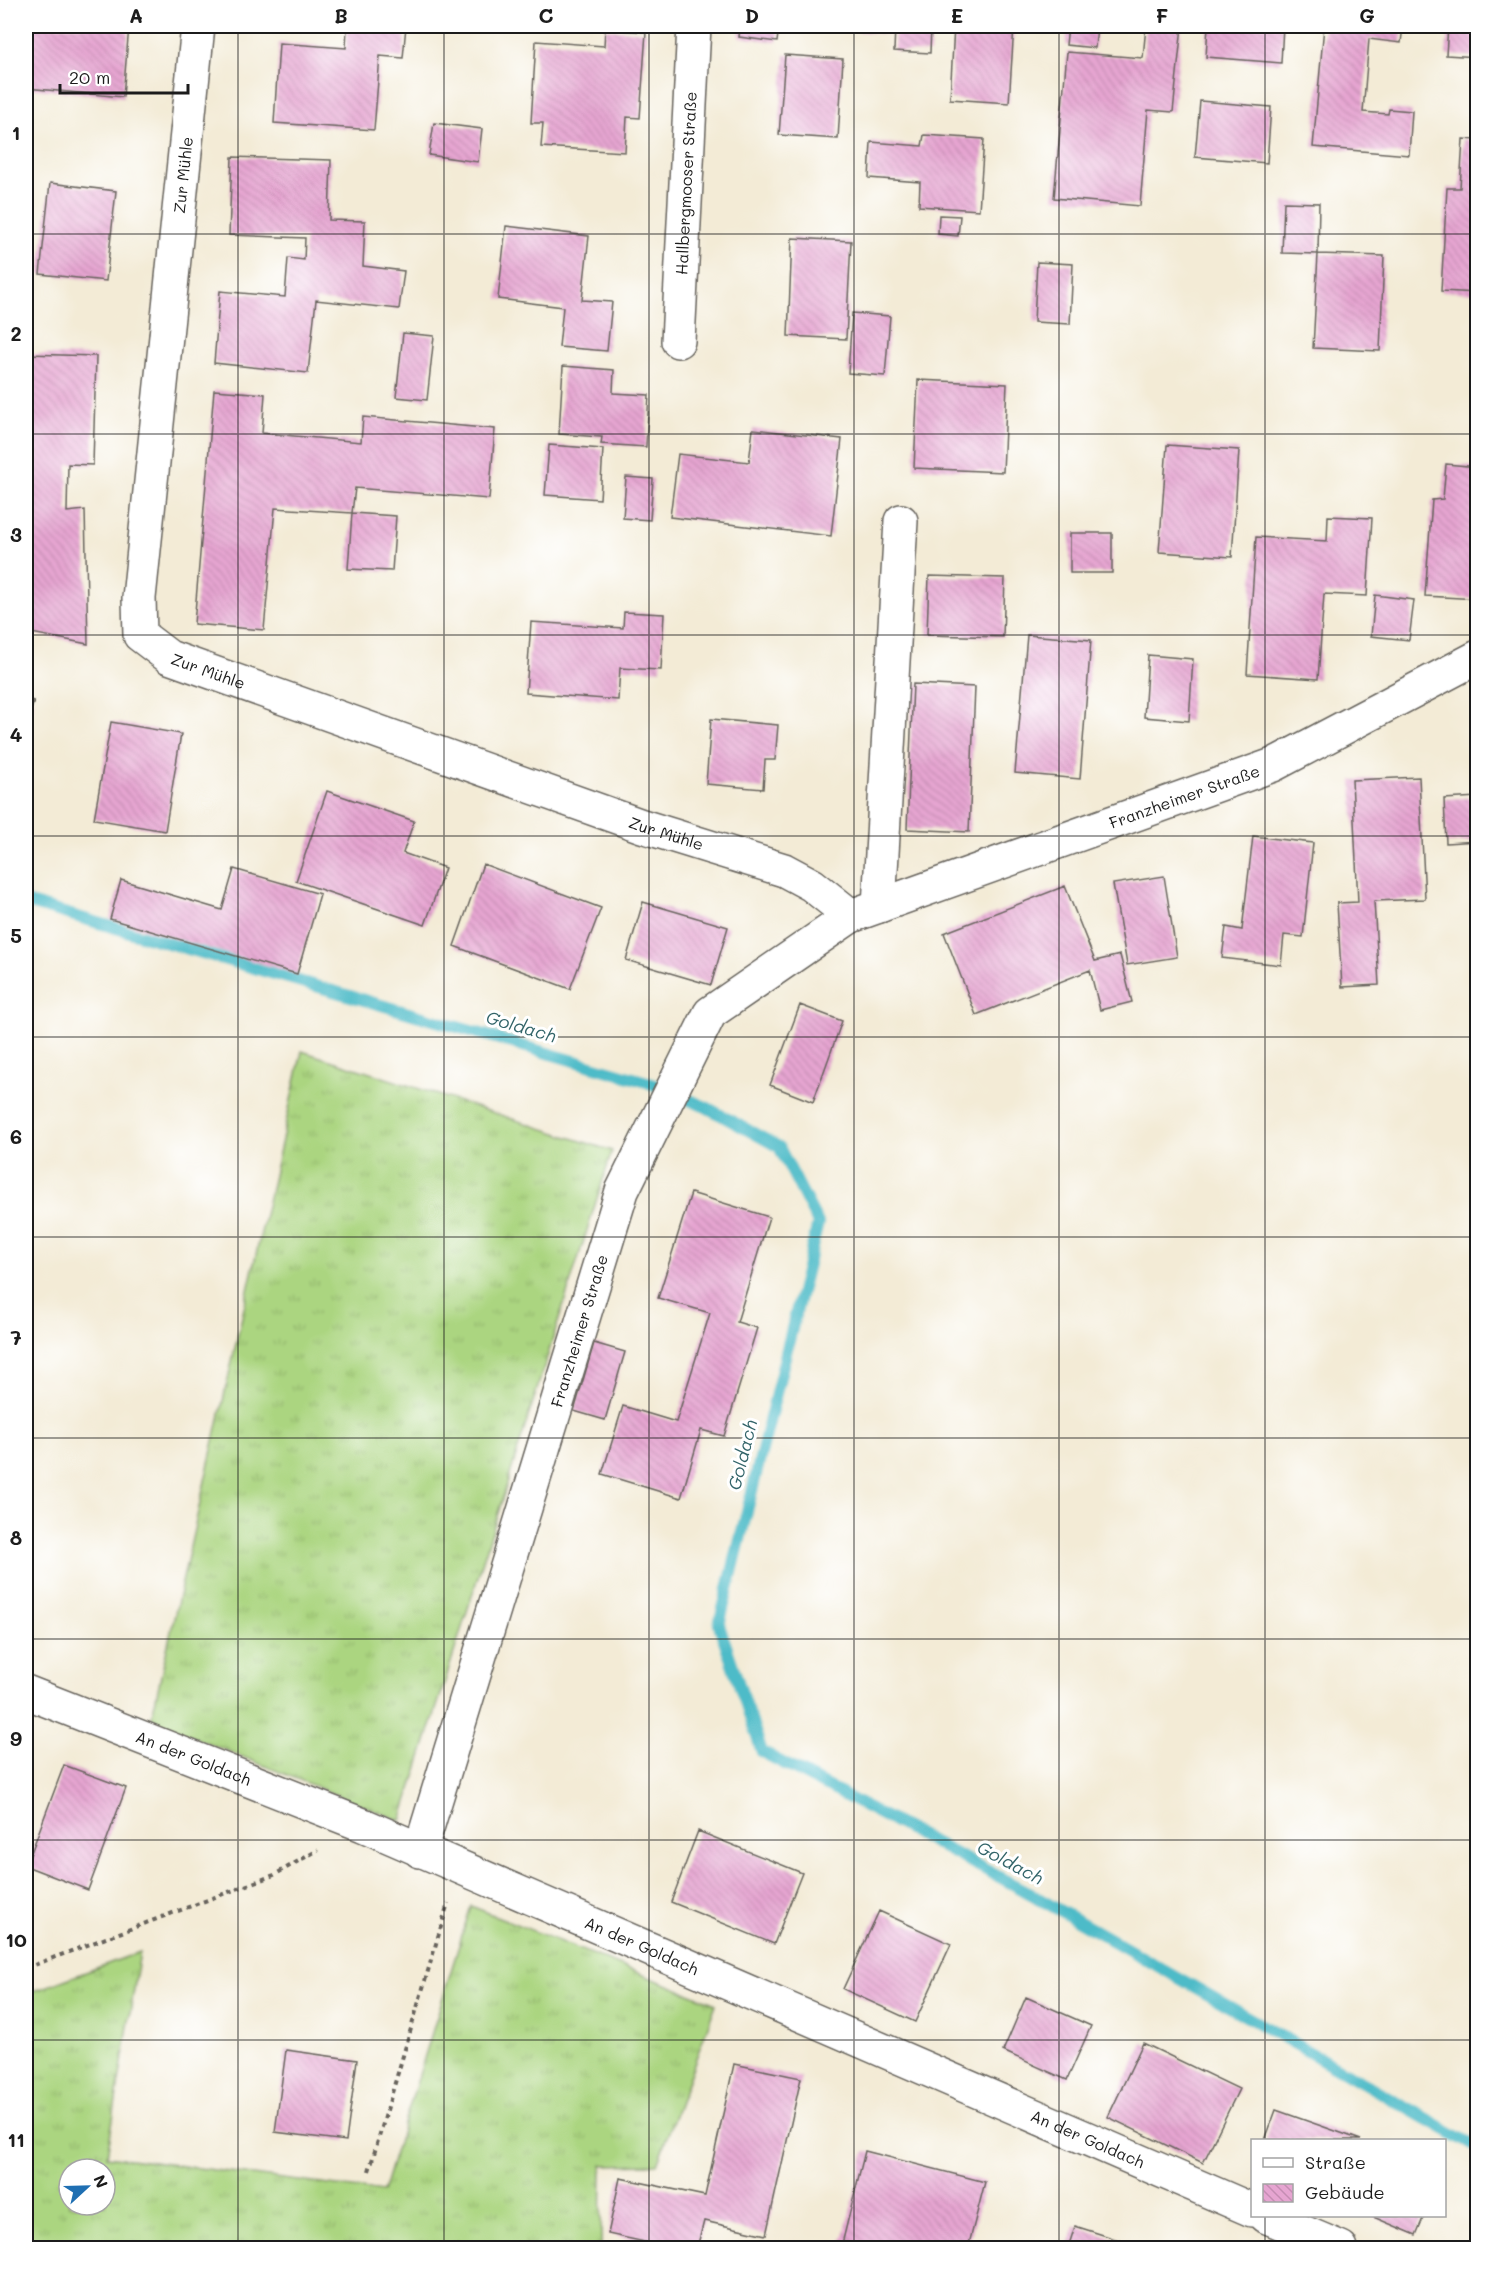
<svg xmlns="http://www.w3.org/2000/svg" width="1503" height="2274" font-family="Mali,sans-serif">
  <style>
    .grass { fill: url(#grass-tufts); stroke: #64784e; stroke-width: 1.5; fill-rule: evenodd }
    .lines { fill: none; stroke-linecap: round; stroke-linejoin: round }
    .stream { stroke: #4ebbc8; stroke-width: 12 }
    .building { fill: url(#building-back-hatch) }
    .minor-casing { stroke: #67645d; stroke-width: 36 }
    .path { stroke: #67645d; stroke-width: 4; stroke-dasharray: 4.5 4.5; stroke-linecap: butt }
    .minor { stroke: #fff; stroke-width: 33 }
    .grid { fill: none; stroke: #1c1c1c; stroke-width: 1.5; stroke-opacity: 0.55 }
    .labels { text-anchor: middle; stroke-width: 6; stroke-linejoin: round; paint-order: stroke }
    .street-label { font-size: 16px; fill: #1c1c1c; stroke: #fff }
    .water-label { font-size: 18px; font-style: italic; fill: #326469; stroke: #fff }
    .neatline { fill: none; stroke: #1c1c1c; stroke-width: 2 }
    .grid-label { font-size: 20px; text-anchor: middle; font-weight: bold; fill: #1c1c1c }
  </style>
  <defs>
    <pattern id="grass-tufts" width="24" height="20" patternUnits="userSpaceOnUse" patternTransform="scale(1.5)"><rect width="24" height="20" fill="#abd580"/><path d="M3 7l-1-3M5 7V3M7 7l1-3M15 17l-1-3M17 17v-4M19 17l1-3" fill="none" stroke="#93b66e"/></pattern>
    <pattern id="building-back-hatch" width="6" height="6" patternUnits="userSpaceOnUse" patternTransform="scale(1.5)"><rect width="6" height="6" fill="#e6a5d1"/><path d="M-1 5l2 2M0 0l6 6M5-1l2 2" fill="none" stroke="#c58db3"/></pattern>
  </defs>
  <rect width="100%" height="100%" fill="#fff"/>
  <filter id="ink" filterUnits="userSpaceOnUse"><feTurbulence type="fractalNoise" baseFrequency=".0167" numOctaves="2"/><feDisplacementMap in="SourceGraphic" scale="12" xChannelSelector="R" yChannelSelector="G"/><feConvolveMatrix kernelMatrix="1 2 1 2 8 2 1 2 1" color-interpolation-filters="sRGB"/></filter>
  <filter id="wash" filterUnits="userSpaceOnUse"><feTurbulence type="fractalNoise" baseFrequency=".008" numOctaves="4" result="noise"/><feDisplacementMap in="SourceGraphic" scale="24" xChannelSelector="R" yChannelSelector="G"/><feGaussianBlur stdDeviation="1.35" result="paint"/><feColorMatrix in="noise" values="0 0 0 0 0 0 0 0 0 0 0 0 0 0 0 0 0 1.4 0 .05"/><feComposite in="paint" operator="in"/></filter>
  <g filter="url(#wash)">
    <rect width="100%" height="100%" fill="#f3ebd6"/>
    <path class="grass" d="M 302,1051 L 612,1151 L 401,1821 L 151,1720 Z
      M 471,1906 L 716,2004 L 657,2164 L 602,2165 L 601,2248 L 26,2248 L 26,1994 L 140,1952 L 107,2156 L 383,2192 ZM 69,2169 L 105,2169 L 105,2205 L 69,2205 Z"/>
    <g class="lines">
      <path class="stream" d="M 26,902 L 647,1082 L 706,1107 L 779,1147 L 818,1223 L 719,1625 L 762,1752 L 1022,1889 L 1478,2148"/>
    </g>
    <g id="blocks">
      <path class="building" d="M 32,26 L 129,26 L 123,97 L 26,88 Z
        M 347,26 L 406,26 L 403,58 L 380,56 L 374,130 L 274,123 L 279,43 L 346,48 Z
        M 740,26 L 779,26 L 777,42 L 739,37 Z
        M 818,26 L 890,26 L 889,34 L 818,28 Z
        M 895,26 L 931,26 L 930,53 L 894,51 Z
        M 954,26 L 1014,26 L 1009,103 L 950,99 Z
        M 1068,26 L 1097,26 L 1095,48 L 1066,45 Z
        M 1146,26 L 1182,26 L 1173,112 L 1148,110 L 1140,206 L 1054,198 L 1067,52 L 1143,58 Z
        M 1208,26 L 1283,26 L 1281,63 L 1206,57 Z
        M 1324,26 L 1403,26 L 1401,43 L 1369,39 L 1363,112 L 1388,114 L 1389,109 L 1412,111 L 1409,155 L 1313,147 Z
        M 1448,26 L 1478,26 L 1478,57 L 1446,55 Z
        M 605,29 L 646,32 L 640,118 L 627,117 L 625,152 L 541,147 L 543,123 L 531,123 L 536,41 L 604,46 Z
        M 785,55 L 843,59 L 838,139 L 779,135 Z
        M 1200,101 L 1271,107 L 1267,163 L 1195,157 Z
        M 434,123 L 482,129 L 478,162 L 429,155 Z
        M 924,135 L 984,139 L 979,210 L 919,206 L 920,182 L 869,178 L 871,142 L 922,146 Z
        M 1463,139 L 1478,140 L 1478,293 L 1441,291 L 1447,188 L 1460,188 Z
        M 232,157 L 331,160 L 329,220 L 365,221 L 363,266 L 404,271 L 399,309 L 316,300 L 308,373 L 214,363 L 220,291 L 285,297 L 288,258 L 304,260 L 305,238 L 229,235 Z
        M 50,183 L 116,191 L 106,281 L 40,274 Z
        M 1284,202 L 1319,203 L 1318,254 L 1282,253 Z
        M 939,215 L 960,216 L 958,236 L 938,234 Z
        M 506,226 L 589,236 L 582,300 L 612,302 L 607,351 L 559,347 L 563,307 L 498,299 Z
        M 792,238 L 851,241 L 846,339 L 788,336 Z
        M 1318,254 L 1384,256 L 1380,351 L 1313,348 Z
        M 1037,262 L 1073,264 L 1070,324 L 1034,322 Z
        M 852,313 L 890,316 L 885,376 L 848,373 Z
        M 403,333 L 434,336 L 427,400 L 396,397 Z
        M 26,354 L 96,356 L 93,465 L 68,464 L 67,512 L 85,510 L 88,644 L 26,632 Z
        M 563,366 L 614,370 L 613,393 L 649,395 L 646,447 L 601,444 L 602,437 L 559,434 Z
        M 918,380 L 1007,384 L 1003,472 L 914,468 Z
        M 214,390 L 265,394 L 262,433 L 361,442 L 363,417 L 495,429 L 489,499 L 355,488 L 352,513 L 275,508 L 264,630 L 194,624 Z
        M 753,429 L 842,439 L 831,536 L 670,517 L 678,454 L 749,462 Z
        M 549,445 L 603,449 L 600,499 L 545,495 Z
        M 1167,445 L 1239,450 L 1232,557 L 1159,552 Z
        M 1446,464 L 1478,467 L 1478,599 L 1425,596 L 1432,500 L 1443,499 Z
        M 626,477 L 653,479 L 650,520 L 623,518 Z
        M 352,513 L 396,516 L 392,571 L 348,569 Z
        M 1328,516 L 1372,518 L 1367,596 L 1324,594 L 1318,679 L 1247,674 L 1256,537 L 1327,541 Z
        M 1070,533 L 1112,533 L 1112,573 L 1070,573 Z
        M 929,576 L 1005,578 L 1003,637 L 927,635 Z
        M 1375,595 L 1414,600 L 1409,640 L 1371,636 Z
        M 624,612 L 664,614 L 661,670 L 620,668 L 618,700 L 526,693 L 531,622 L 623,628 Z
        M 1027,635 L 1091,640 L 1080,779 L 1015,773 Z
        M 1148,655 L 1193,659 L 1189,721 L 1144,717 Z
        M 913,684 L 975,687 L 969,832 L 907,829 Z
        M 26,699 L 34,701 L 26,726 Z
        M 711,719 L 778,725 L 775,760 L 765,760 L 763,789 L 706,784 Z
        M 111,722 L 181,734 L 165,831 L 94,819 Z
        M 1419,777 L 1425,899 L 1374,901 L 1379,985 L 1342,987 L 1337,903 L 1358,902 L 1352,780 Z
        M 327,791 L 414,821 L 403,853 L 445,868 L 425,925 L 296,881 Z
        M 1478,797 L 1478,841 L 1446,843 L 1444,799 Z
        M 1253,836 L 1313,843 L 1303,937 L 1284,935 L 1281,965 L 1222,958 L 1226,927 L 1242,930 Z
        M 483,864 L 601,908 L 570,989 L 454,946 Z
        M 234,869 L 320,894 L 297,974 L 110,919 L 121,880 L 222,910 Z
        M 1164,876 L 1177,957 L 1127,965 L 1113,884 Z
        M 1065,886 L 1095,961 L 1120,955 L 1132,1002 L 1100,1010 L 1090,970 L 976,1015 L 944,933 Z
        M 643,902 L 728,927 L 711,985 L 626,960 Z
        M 800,1005 L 842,1021 L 813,1102 L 770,1085 Z
        M 691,1193 L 769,1217 L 737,1322 L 757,1328 L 724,1436 L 701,1430 L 681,1498 L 602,1474 L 623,1406 L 676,1422 L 710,1313 L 658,1298 Z
        M 594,1343 L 625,1352 L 605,1420 L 574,1411 Z
        M 64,1765 L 126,1788 L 88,1890 L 26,1866 Z
        M 698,1831 L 802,1873 L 774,1944 L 671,1902 Z
        M 879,1911 L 951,1944 L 915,2022 L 843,1989 Z
        M 1026,1997 L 1091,2026 L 1067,2080 L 1003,2051 Z
        M 1143,2043 L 1239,2089 L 1203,2163 L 1108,2117 Z
        M 286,2050 L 357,2060 L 346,2141 L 275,2132 Z
        M 734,2064 L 801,2078 L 766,2235 L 704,2221 L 697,2248 L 672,2248 L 608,2234 L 620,2178 L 705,2196 Z
        M 1276,2110 L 1361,2140 L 1265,2140 Z
        M 865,2151 L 985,2182 L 968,2248 L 939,2248 L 920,2244 L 919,2248 L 841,2248 Z
        M 1371,2216 L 1424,2216 L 1416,2235 Z
        M 1075,2226 L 1144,2248 L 1068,2248 Z"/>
    </g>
  </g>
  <g filter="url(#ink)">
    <use href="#blocks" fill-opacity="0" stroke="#67645d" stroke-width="1.5"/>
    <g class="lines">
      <defs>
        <g id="minor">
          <path id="s1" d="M 198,26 L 139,598 L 140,635 L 169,657 L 642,826 L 784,870 L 812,885 L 851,916"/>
          <path id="s2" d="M 678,341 L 694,26"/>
          <path d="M 879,906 L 901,521"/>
          <path id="s3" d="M 26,1692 L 363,1825 L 1252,2210"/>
          <path id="s4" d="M 420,1851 L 622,1191 L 710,1013 L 851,916 L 1273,765 L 1478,657"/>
          <path d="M 1265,2216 L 1341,2248"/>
        </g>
      </defs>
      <use href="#minor" class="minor-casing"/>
      <path class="path" d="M 26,1968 L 274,1875 L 318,1850
        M 369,2171 L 448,1903"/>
      <use href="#minor" class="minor"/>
    </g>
  </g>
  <path class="grid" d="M 238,26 L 238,2248M 444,26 L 444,2248M 649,26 L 649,2248M 854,26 L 854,2248M 1059,26 L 1059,2248M 1265,26 L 1265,2140M 26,234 L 1478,234M 26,434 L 1478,434M 26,635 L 1478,635M 26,836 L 1478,836M 26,1037 L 1478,1037M 26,1237 L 1478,1237M 26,1438 L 1478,1438M 26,1639 L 1478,1639M 26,1840 L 1478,1840M 26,2040 L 1478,2040M 1265,2216 L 1265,2248"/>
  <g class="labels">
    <g class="street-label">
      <text transform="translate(183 175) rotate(-84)" y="6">Zur Mühle</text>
      <text dy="6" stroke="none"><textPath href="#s2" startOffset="158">Hallbergmooser Straße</textPath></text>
      <text dy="6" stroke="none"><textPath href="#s1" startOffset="690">Zur Mühle</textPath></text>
      <text dy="6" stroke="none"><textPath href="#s4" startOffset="1414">Franzheimer Straße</textPath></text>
      <text dy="6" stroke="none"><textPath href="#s1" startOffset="1176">Zur Mühle</textPath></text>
      <text dy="6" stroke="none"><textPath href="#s4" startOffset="544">Franzheimer Straße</textPath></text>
      <text dy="6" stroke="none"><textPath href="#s3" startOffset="180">An der Goldach</textPath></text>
      <text dy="6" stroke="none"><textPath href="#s3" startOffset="666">An der Goldach</textPath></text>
      <text dy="6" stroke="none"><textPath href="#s3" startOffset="1152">An der Goldach</textPath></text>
    </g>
    <g class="water-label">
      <text transform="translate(521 1027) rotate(16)" y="6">Goldach</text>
      <text transform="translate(743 1455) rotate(-76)" y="6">Goldach</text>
      <text transform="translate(1010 1863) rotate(28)" y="6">Goldach</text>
    </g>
  </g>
  <rect width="1503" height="2274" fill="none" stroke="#fff" stroke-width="66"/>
  <rect x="1251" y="2139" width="195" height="78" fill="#ffffff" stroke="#a4a4a4" stroke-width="1.5"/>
  <rect x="1263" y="2158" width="30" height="9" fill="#ffffff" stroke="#a4a4a4" stroke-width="1.5"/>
  <text x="1305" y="2169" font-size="18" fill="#1c1c1c">Straße</text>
  <rect x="1263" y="2184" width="30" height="18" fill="url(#building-back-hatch)" stroke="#a4a4a4" stroke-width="1.5"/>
  <text x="1305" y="2199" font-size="18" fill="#1c1c1c">Gebäude</text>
  <g transform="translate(87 2187) rotate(68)"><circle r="28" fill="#ffffff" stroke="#a4a4a4" stroke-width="1.5"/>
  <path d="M0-4.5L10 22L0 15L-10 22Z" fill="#1f6fb2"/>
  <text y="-9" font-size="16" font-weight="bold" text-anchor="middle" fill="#1c1c1c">N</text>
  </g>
  <path d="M60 84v9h128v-9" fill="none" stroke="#1c1c1c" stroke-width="3"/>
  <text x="69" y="84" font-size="18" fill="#1c1c1c" stroke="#ffffff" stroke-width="4.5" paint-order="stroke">20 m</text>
  <rect x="33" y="33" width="1437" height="2208" class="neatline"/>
  <g class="grid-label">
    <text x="136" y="23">A</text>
    <text x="341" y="23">B</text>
    <text x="546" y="23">C</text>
    <text x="752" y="23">D</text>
    <text x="957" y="23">E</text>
    <text x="1162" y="23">F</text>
    <text x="1367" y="23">G</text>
    <text x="16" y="140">1</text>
    <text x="16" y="341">2</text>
    <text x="16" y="542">3</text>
    <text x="16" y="742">4</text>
    <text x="16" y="943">5</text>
    <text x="16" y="1144">6</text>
    <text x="16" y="1345">7</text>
    <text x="16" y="1545">8</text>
    <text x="16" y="1746">9</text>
    <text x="16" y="1947">10</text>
    <text x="16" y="2147">11</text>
  </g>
</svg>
